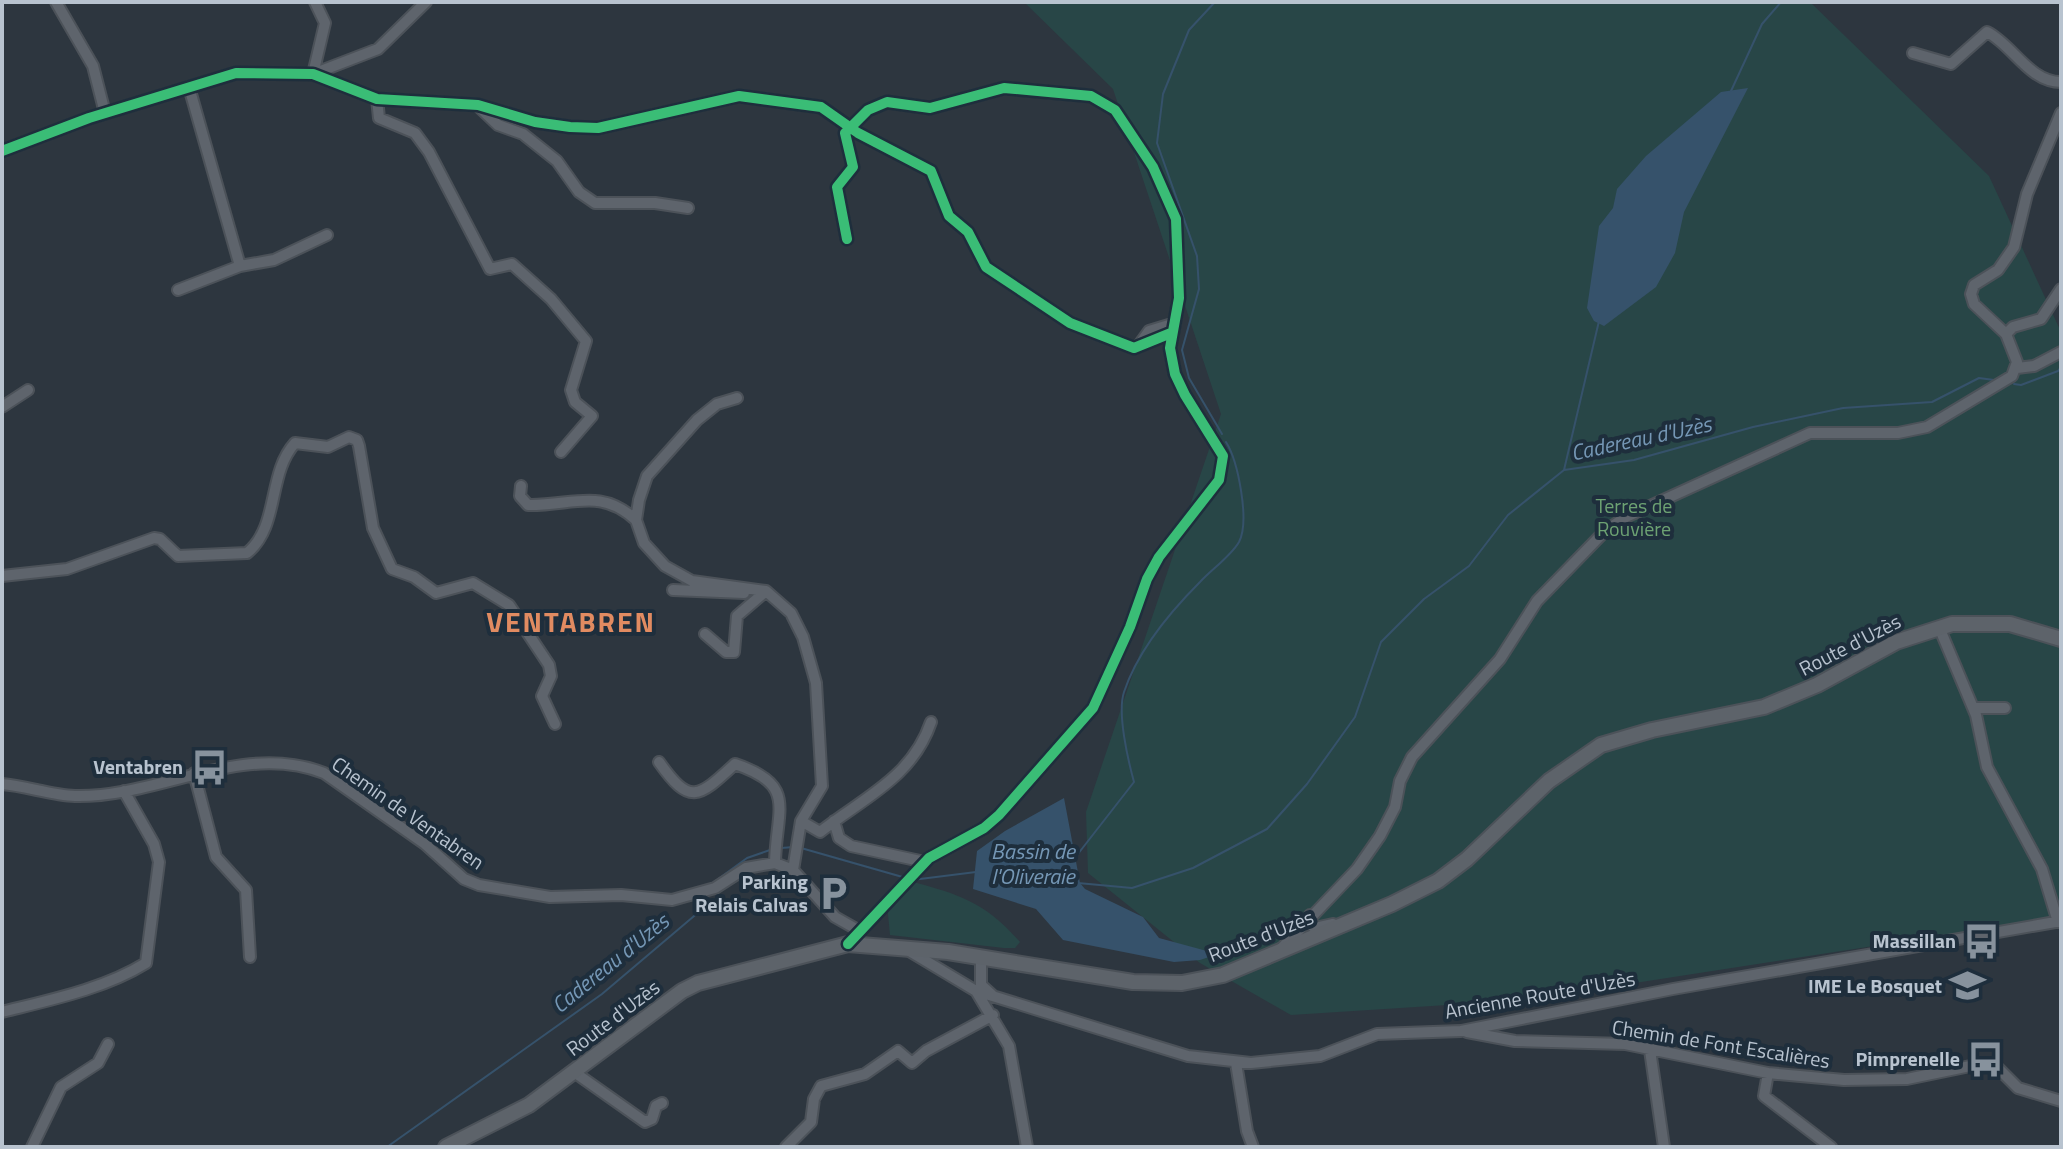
<svg xmlns="http://www.w3.org/2000/svg" width="2063" height="1149" font-family="'Titillium Web',sans-serif">
  <style>
    .green { fill: #284647 }
    .water { fill: #36526b }
    .lines { fill: none; stroke-linecap: round; stroke-linejoin: round }
    .stream { stroke: #36526b; stroke-width: 2 }
    .minor-casing { stroke: #4c5259; stroke-width: 14 }
    .secondary-casing { stroke: #4c5259; stroke-width: 18 }
    .minor { stroke: #5e646c; stroke-width: 10 }
    .secondary { stroke: #5d636a; stroke-width: 14 }
    .cycleway-casing { stroke: #1e2e3c; stroke-width: 15 }
    .cycleway { stroke: #3abd76; stroke-width: 10 }
    .labels { text-anchor: middle; stroke-width: 8; stroke-linejoin: round; paint-order: stroke }
    .park-label { font-size: 20px; fill: #6da273; stroke: #1e2e3c }
    .street-label { font-size: 20px; fill: #b8c3cf; stroke: #1e2e3c }
    .poi-label { font-size: 20px; font-weight: bold; fill: #b8c3cf; stroke: #1e2e3c; text-anchor: end }
    .water-label { font-size: 22px; font-style: italic; fill: #7597b5; stroke: #1e2e3c }
    .district-label { font-size: 28px; font-weight: bold; letter-spacing: 2px; fill: #e18b61; stroke: #1e2e3c }
  </style>
  <rect width="100%" height="100%" fill="#2d363f"/>
  <path class="green" d="M 1024,2 L 1810,2 L 1989,176 L 2061,332 L 2061,917 L 1525,1000 L 1291,1015 L 1200,963 L 1088,873 L 1086,812 L 1221,414 L 1113,89 Z
    M 909,881 C 959,894 985,902 1020,942 L 1015,948 L 1004,948 L 890,935 L 887,904 Z"/>
  <path class="water" d="M 1748,88 L 1684,212 L 1675,253 L 1656,287 L 1604,326 L 1594,321 L 1587,308 L 1599,226 L 1613,208 L 1617,189 L 1646,156 L 1721,92 Z
    M 1064,798 L 1080,883 L 1085,889 L 1143,917 L 1159,938 L 1218,954 L 1200,960 L 1174,962 L 1063,940 L 1036,909 L 973,889 L 977,851 L 1005,831 Z"/>
  <g class="lines">
    <path class="stream" d="M 1215,2 L 1189,30 L 1163,94 L 1157,143 L 1197,256 L 1199,289 L 1182,350 L 1189,378 L 1222,434
      M 1731,91 L 1762,24 L 1781,2
      M 2014,384 L 2021,385 L 2058,371 L 2061,367
      M 1564,470 L 1599,321
      M 781,848 L 794,847
      M 801,848 L 906,878
      M 1074,859 L 1134,782 C 1128,760 1117,713 1124,692 C 1138,650 1170,612 1200,582 C 1211,570 1231,556 1239,542 C 1250,521 1238,461 1226,442
      M 912,880 L 976,872
      M 714,882 L 747,858 L 770,850
      M 1078,883 L 1132,888 L 1193,868 L 1267,829 L 1307,784 L 1355,717 L 1381,642 L 1424,599 L 1469,566 L 1508,515 L 1564,470 L 1634,460 L 1753,427 L 1843,408 L 1932,402 L 1979,378 L 1994,380
      M 387,1147 L 602,994 L 700,911 L 708,895"/>
    <defs>
      <path id="minor" d="M 56,2 L 93,66 L 105,113
        M 1913,53 L 1951,64 L 1987,32 C 2013,45 2029,82 2061,82
        M 313,74 L 378,49 L 426,2
        M 313,74 L 325,23 L 315,2
        M 377,99 L 379,118 L 415,133 L 429,152 L 490,269 L 512,264 L 551,299 L 586,341 L 571,390 L 575,402 L 592,416 L 561,452
        M 479,107 L 498,125 L 523,134 L 557,161 L 579,192 L 595,203 L 655,203 L 688,208
        M 2,151 L 89,118 L 236,73 L 313,74 L 377,99 L 478,105 L 535,122 L 570,127 L 598,128 L 739,96 L 821,107 L 858,133 L 931,171 L 949,216 L 968,232 L 986,267 L 1070,323 L 1134,348 L 1171,333
        M 847,239 L 837,187 L 853,167 L 845,133 L 868,110 L 887,102 L 930,108 L 1004,88 L 1091,96 L 1115,110 L 1153,167 L 1176,219 L 1179,298 L 1170,348 L 1175,374 L 1185,395 L 1223,456 L 1219,480 L 1159,557 L 1147,579 L 1130,627 L 1093,708 L 999,815 L 984,828 L 929,858 L 848,944
        M 240,266 L 274,260 L 327,235
        M 178,290 L 240,266 L 189,87
        M 2006,334 L 1974,304 L 1971,294 L 1974,285 L 1998,270 L 2014,247 L 2027,194 L 2061,113
        M 1139,345 L 1149,331 L 1172,324
        M 2017,368 L 2034,366 L 2061,352
        M 737,398 L 717,404 L 697,420 L 647,476 L 639,500 L 636,520 L 644,543 L 665,566 L 692,581 L 766,591 L 791,613 L 803,637 L 816,683 L 822,786 L 801,821 L 793,870
        M 2,407 L 28,390
        M 521,486 L 520,496 L 528,505 C 572,506 600,487 636,520
        M 2,576 L 67,569 L 154,538 L 160,539 L 178,556 L 247,553 C 280,526 267,474 295,443 L 328,447 L 349,437 L 357,440 L 359,446 L 373,528 L 392,569 L 414,577 L 436,593 L 473,583 L 509,605 L 549,665 L 551,676 L 542,696 L 555,724
        M 673,590 L 744,593
        M 1939,627 L 1976,715 L 1987,767 L 2042,869 L 2058,922
        M 705,634 L 726,652 L 734,652 L 737,616 L 766,591
        M 1973,708 L 2005,708
        M 659,762 C 690,806 698,798 735,764 C 798,785 776,809 775,863
        M 194,773 L 216,857 L 246,890 L 250,957
        M 2,784 C 26,786 51,795 75,796 C 158,798 242,741 324,773 L 425,844 L 464,879 L 479,885 L 550,897 L 621,895 L 672,900 L 715,888 L 746,868 L 775,863 L 793,870 L 835,917 L 858,930
        M 801,821 L 820,832 C 863,798 912,778 931,722
        M 834,821 L 839,838 L 851,846 L 925,862
        M 1310,915 L 1310,924 L 1315,928 L 1333,924
        M 1281,949 L 1357,869 L 1380,836 L 1395,807 L 1400,781 L 1412,757 L 1500,659 L 1537,601 L 1605,531 L 1626,517 L 1810,433 L 1898,433 L 1927,427 L 2012,376 L 2017,362 L 2006,334 L 2013,327 L 2041,319 L 2061,289
        M 911,952 L 976,991 L 1188,1056 L 1251,1063 L 1320,1056 L 1377,1034 L 1461,1031 L 1673,989 L 2061,921
        M 981,957 L 981,985 L 992,995
        M 976,991 L 1009,1046 L 1027,1147
        M 2,1012 C 50,1000 104,989 146,963 L 159,862 L 154,844 L 124,791
        M 1467,1032 L 1515,1041 L 1625,1044 L 1768,1073 L 1844,1080 L 1907,1079 L 1980,1064 L 1998,1068 L 2018,1088 L 2061,1101
        M 1650,1050 L 1664,1147
        M 1236,1063 L 1247,1131 L 1253,1147
        M 574,1072 L 645,1122 L 652,1119 L 656,1106 L 662,1103
        M 1768,1073 L 1764,1096 L 1831,1147
        M 32,1147 L 61,1087 L 98,1063 L 108,1044
        M 786,1147 L 811,1122 L 814,1099 L 821,1086 L 865,1074 L 898,1051 L 912,1063 L 926,1051 L 993,1015"/>
      <path id="secondary" d="M 446,1147 L 529,1105 L 682,991 L 698,983 L 848,944 L 948,952 L 1133,982 L 1182,983 L 1223,975 L 1392,904 L 1438,881 L 1467,859 L 1549,781 L 1601,745 L 1652,730 L 1764,707 L 1817,685 L 1896,642 L 1952,624 L 2010,624 L 2061,639"/>
    </defs>
    <use href="#minor" class="minor-casing"/>
    <use href="#secondary" class="secondary-casing"/>
    <use href="#minor" class="minor"/>
    <use href="#secondary" class="secondary"/>
    <defs>
      <path id="cycleway" d="M 2,151 L 89,118 L 236,73 L 313,74 L 377,99 L 478,105 L 535,122 L 570,127 L 598,128 L 739,96 L 821,107 L 858,133 L 931,171 L 949,216 L 968,232 L 986,267 L 1070,323 L 1134,348 L 1171,333
        M 847,239 L 837,187 L 853,167 L 845,133 L 868,110 L 887,102 L 930,108 L 1004,88 L 1091,96 L 1115,110 L 1153,167 L 1176,219 L 1179,298 L 1170,348 L 1175,374 L 1185,395 L 1223,456 L 1219,480 L 1159,557 L 1147,579 L 1130,627 L 1093,708 L 999,815 L 984,828 L 929,858 L 848,944"/>
    </defs>
    <use href="#cycleway" class="cycleway-casing"/>
    <use href="#cycleway" class="cycleway"/>
  </g>
  <defs>
    <symbol id="bus-bare" viewBox="-9 -9 18 18"><path d="M-5-6H5V4H4V6H2V4H-2V6H-4V4H-5ZM-3.5-4V0h7V-4ZM-3.5 1.2v1.5H-2V1.2ZM2 1.2v1.5H3.5V1.2Z" fill="#87929d" stroke="#1e2e3c" stroke-width="2.5" paint-order="stroke"/></symbol>
    <symbol id="parking-bare" viewBox="-9 -9 18 18"><path d="M-3.5-5.5H1a3.5 3.5 0 0 1 0 7H-1V5.5H-3.5ZM-1-3.4V-.6H.8a1.4 1.4 0 0 0 0-2.8Z" fill="#87929d" stroke="#1e2e3c" stroke-width="2.5" paint-order="stroke"/></symbol>
    <symbol id="school-bare" viewBox="-9 -9 18 18"><path d="M0-5L7-2L0 1L-7-2ZM-4 1L0 2.5L4 1V4Q0 6-4 4Z" fill="#87929d" stroke="#1e2e3c" stroke-width="2.5" paint-order="stroke"/></symbol>
  </defs>
  <g fill-rule="evenodd">
    <use href="#bus-bare" x="184" y="742" width="51" height="51"/>
    <use href="#parking-bare" x="808" y="868" width="51" height="51"/>
    <use href="#bus-bare" x="1956" y="916" width="51" height="51"/>
    <use href="#school-bare" x="1942" y="960" width="51" height="51"/>
    <use href="#bus-bare" x="1960" y="1034" width="51" height="51"/>
  </g>
  <g class="labels">
    <g class="park-label">
      <text x="1634" y="513">Terres de<tspan x="1634" dy="23">Rouvière</tspan></text>
    </g>
    <g class="street-label">
      <text transform="translate(1850 645) rotate(-27)" y="7">Route d'Uzès</text>
      <text transform="translate(408 813) rotate(35)" y="7">Chemin de Ventabren</text>
      <text transform="translate(1261 936) rotate(-21)" y="7">Route d'Uzès</text>
      <text transform="translate(1540 995) rotate(-10)" y="7">Ancienne Route d'Uzès</text>
      <text transform="translate(613 1018) rotate(-37)" y="7">Route d'Uzès</text>
      <text transform="translate(1721 1044) rotate(9)" y="7">Chemin de Font Escalières</text>
    </g>
    <g class="poi-label">
      <text x="183" y="774">Ventabren</text>
      <text x="808" y="889">Parking<tspan x="808" dy="23">Relais Calvas</tspan></text>
      <text x="1956" y="948">Massillan</text>
      <text x="1942" y="993">IME Le Bosquet</text>
      <text x="1960" y="1066">Pimprenelle</text>
    </g>
    <g class="water-label">
      <text transform="translate(1641 438) rotate(-12)" y="8">Cadereau d'Uzès</text>
      <text x="1033" y="859">Bassin de<tspan x="1033" dy="25">l'Oliveraie</tspan></text>
      <text transform="translate(610 963) rotate(-39)" y="8">Cadereau d'Uzès</text>
    </g>
    <g class="district-label">
      <text x="571" y="632">VENTABREN</text>
    </g>
  </g>
  <rect width="2063" height="1149" fill="none" stroke="#b8c3cf" stroke-width="8"/>
</svg>
